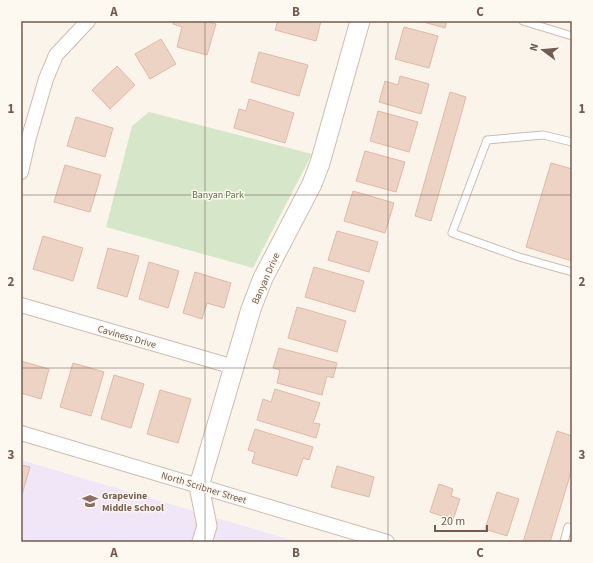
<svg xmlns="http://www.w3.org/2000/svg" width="593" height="563" font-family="'Source Sans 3',sans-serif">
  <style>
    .education { fill: #f0e6f7 }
    .green { fill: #d6e7c9 }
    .building { fill: #edd3c4; stroke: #debaa6 }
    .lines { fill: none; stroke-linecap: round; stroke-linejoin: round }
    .lane-casing { stroke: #ccbcb1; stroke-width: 9 }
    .street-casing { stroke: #ccbcb1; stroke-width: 16 }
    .secondary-casing { stroke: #cebcae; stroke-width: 21 }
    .lane { stroke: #fff; stroke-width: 7 }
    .street { stroke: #fff; stroke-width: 14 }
    .secondary { stroke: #fff; stroke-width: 19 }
    .grid { fill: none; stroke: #735b50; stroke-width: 1; stroke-opacity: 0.55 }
    .labels { text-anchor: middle; stroke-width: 3; stroke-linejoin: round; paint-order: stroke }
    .park-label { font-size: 10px; fill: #587849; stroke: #fdf8f0 }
    .street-label { font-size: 10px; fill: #735b50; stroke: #fdf8f0 }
    .education-label { font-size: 10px; font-weight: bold; fill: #785e54; stroke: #fdf8f0; text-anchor: start }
    .neatline { fill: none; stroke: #735b50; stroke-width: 1.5 }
    .grid-label { font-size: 13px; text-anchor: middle; font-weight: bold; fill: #735b50 }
  </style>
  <rect width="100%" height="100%" fill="#fbf4ea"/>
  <path class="education" d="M 21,460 L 298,542 L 21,542 Z"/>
  <path class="green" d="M 149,112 L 312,154 L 253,268 L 106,227 L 132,126 Z"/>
  <path class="building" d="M 174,21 L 205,21 L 216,24 L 207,55 L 177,47 L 182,27 L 173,24 Z
    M 278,21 L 321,21 L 316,41 L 275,30 Z
    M 420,21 L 447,21 L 445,28 Z
    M 404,27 L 438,36 L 429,68 L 395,59 Z
    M 161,39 L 176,64 L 150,79 L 135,54 Z
    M 259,52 L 308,65 L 299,96 L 251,82 Z
    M 117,66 L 135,85 L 110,109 L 92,90 Z
    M 400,76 L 429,84 L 421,114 L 379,102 L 385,81 L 398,85 Z
    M 450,92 L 466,97 L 431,221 L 415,216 Z
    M 249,99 L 294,113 L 285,143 L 234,128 L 239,109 L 246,111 Z
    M 378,111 L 418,122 L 409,152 L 370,141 Z
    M 76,117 L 113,128 L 105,157 L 67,146 Z
    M 365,151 L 405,162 L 396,192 L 356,181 Z
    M 551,163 L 572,169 L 572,261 L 526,247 Z
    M 65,165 L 101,175 L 90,212 L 54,202 Z
    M 353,191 L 394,203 L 385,233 L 344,221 Z
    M 337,231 L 378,242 L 369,272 L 328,260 Z
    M 43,236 L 83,248 L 73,281 L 33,269 Z
    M 108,248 L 139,256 L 127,297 L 97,288 Z
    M 149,262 L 179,271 L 168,308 L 139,299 Z
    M 314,267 L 364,281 L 355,312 L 305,297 Z
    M 195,272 L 231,283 L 224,308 L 207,303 L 202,319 L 183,313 Z
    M 297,307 L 346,321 L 337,352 L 288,338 Z
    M 279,348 L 337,363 L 333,378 L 327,376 L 322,395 L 277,383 L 280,370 L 273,368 Z
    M 21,361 L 49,369 L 41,399 L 21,393 Z
    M 73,363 L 104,372 L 91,416 L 60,407 Z
    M 114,375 L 144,384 L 131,428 L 101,419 Z
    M 275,389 L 320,403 L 313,423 L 320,424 L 316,438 L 257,420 L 263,399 L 271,402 Z
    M 160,390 L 191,399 L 178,443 L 147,434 Z
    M 255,429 L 313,447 L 309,460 L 303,458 L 297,476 L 252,463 L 255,452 L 248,450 Z
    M 557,431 L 572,436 L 572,469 L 550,542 L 523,542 Z
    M 21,465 L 30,467 L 21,498 Z
    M 337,466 L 374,477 L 369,497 L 331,487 Z
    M 439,484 L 453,489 L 451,496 L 460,499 L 453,520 L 430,512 Z
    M 497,492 L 519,499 L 507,536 L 485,529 Z"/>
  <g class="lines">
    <defs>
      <path id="lane" d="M 523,21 L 572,36
        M 572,142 L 543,135 L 487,140 L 452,233 L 519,257 L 572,272
        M 564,542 L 568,527"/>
      <path id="street" d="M 21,172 L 29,137 L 46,79 L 56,55 L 88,21
        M 21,305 L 234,367
        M 21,433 L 387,542"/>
      <path id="secondary" d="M 202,542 L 207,526 L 199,486 L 251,309 L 263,278 L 312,184 L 320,163 L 360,21"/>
    </defs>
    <use href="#lane" class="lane-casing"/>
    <use href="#street" class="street-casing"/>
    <use href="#secondary" class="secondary-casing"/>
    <use href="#lane" class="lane"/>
    <use href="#street" class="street"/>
    <use href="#secondary" class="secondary"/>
  </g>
  <path class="grid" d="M 205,21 L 205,542M 388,21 L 388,542M 21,195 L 572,195M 21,368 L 572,368"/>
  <defs>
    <symbol id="school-bare" viewBox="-9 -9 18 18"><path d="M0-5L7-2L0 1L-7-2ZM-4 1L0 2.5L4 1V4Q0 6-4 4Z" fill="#8d6e63" stroke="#fdf8f0" stroke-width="2.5" paint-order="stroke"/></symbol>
  </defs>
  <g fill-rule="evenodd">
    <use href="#school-bare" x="79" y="490" width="22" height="22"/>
  </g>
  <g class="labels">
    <g class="park-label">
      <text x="218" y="198">Banyan Park</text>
    </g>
    <g class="street-label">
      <text transform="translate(265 278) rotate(-66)" y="4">Banyan Drive</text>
      <text transform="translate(127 336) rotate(16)" y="4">Caviness Drive</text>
      <text transform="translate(204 487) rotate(17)" y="4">North Scribner Street</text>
    </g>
    <g class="education-label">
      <text x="102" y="499">Grapevine<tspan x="102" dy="12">Middle School</tspan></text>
    </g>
  </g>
  <rect width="593" height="563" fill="none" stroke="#fdf8f0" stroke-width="44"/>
  <g transform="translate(543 50) rotate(286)" stroke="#fdf8f0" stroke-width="3" paint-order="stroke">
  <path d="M0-3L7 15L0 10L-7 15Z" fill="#735b50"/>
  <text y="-6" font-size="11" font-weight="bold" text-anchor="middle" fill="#735b50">N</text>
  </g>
  <path d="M435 525v6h52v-6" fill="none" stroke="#735b50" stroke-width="2"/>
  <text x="441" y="525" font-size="12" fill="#735b50" stroke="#fdf8f0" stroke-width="3" paint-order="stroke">20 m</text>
  <rect x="22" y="22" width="549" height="519" class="neatline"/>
  <g class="grid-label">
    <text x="114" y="16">A</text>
    <text x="296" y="16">B</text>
    <text x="480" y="16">C</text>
    <text x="11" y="113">1</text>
    <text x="582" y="113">1</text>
    <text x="11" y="286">2</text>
    <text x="582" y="286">2</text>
    <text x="11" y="459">3</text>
    <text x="582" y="459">3</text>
    <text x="114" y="557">A</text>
    <text x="296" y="557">B</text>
    <text x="480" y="557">C</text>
  </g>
</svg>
